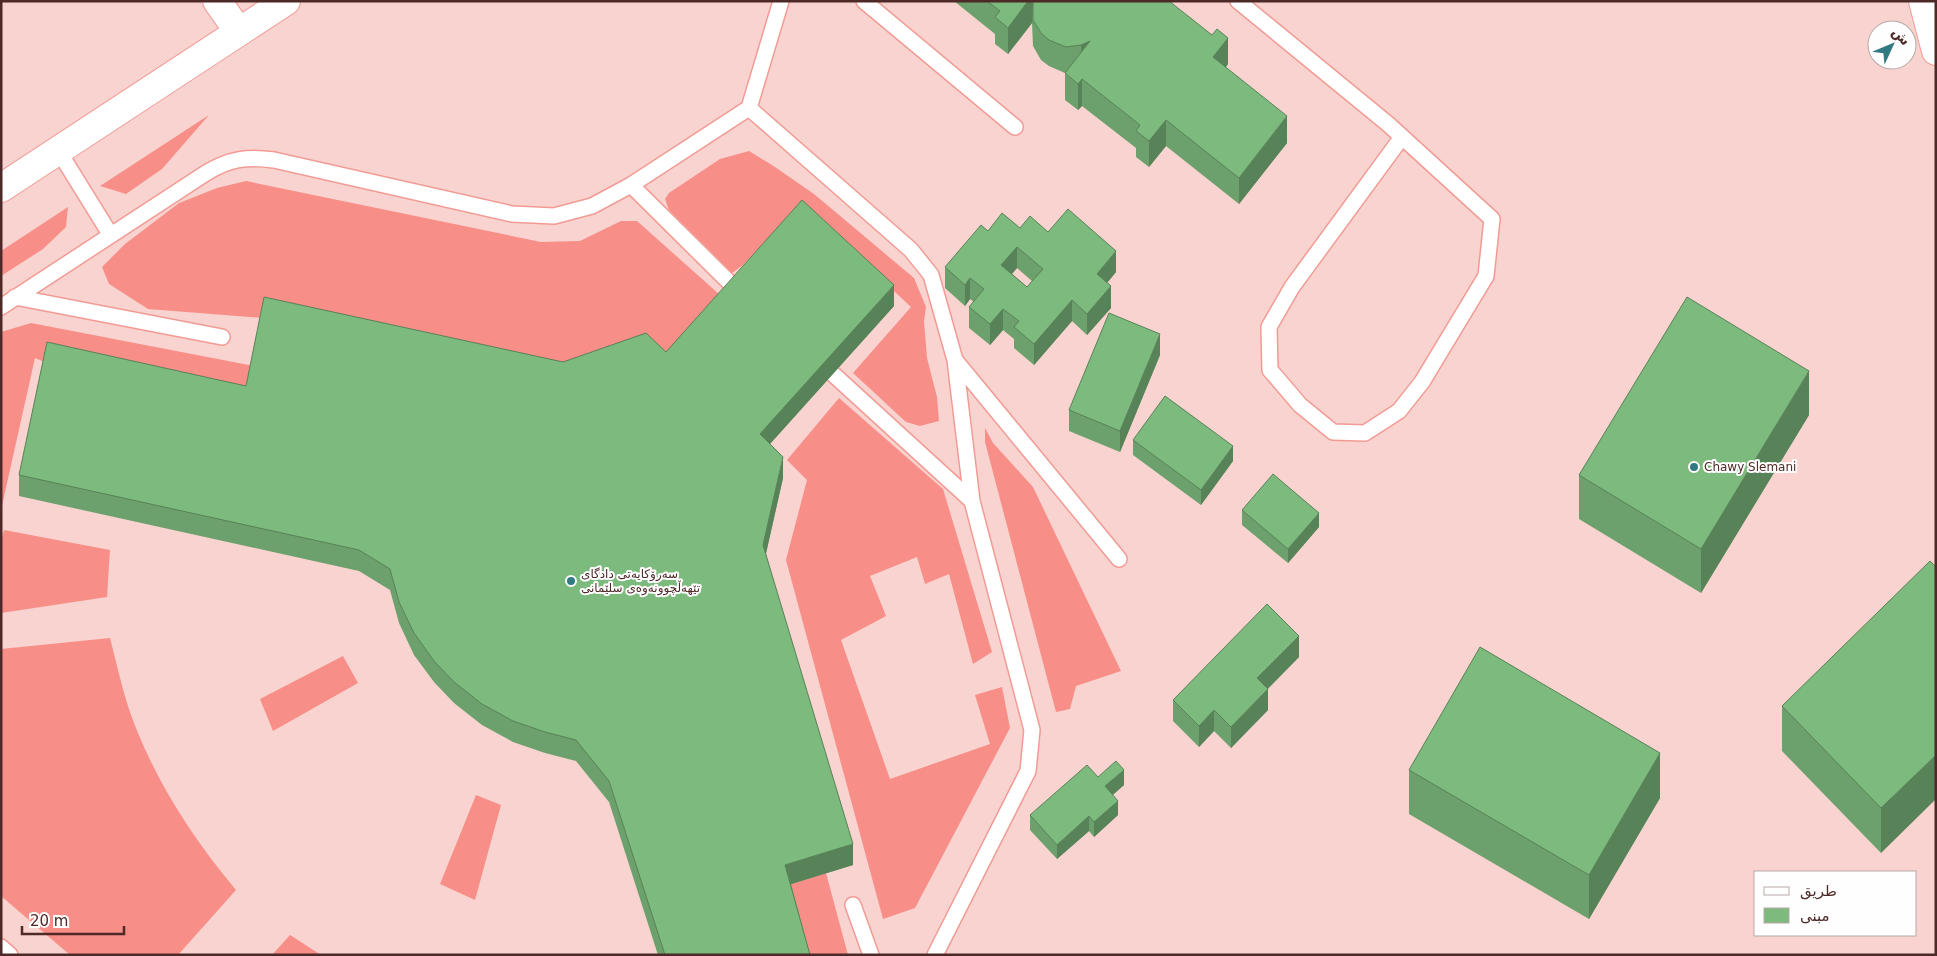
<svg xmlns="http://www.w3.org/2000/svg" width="1937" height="956" font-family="'DejaVu Sans','Noto Naskh Arabic',sans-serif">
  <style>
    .garden { fill: #f88e88 }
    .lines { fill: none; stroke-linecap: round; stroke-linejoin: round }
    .lane-casing { stroke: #f29b94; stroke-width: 18 }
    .street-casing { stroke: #f29b94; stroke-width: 30 }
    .lane { stroke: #fff; stroke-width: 15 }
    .street { stroke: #fff; stroke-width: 28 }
    .wall { fill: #6ca06c; fill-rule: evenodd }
    .shaded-wall { fill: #588258 }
    .building { fill: #7dba7d; stroke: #588258; fill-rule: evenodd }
    .poi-dot { fill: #327a82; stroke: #fefefe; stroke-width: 2 }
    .labels { text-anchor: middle; stroke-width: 4; stroke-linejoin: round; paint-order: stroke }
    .poi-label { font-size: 12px; fill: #4d2927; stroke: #fefefe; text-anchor: start }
  </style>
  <rect width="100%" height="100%" fill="#f8d3cf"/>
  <path class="garden" d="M 209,115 L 162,169 L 126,194 L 100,186 Z
    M 749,151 L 772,165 L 814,194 L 914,278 L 926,307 L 924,321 L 927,358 L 937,397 L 939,421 L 920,426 L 906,422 L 853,373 L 911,307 L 801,204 L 743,265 L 732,273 L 669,210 L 665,199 L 669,193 L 720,159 Z
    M 246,181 L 541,242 L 580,241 L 621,221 L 637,221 L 729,303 L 666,374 L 563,383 L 264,318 L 148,309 L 109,284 L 102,267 L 125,244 L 179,203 L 217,188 Z
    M 68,207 L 66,227 L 43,249 L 1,276 L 1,251 Z
    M 31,323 L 254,366 L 246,407 L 47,363 L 35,358 L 1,510 L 1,332 Z
    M 839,398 L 943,489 L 992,652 L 973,664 L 949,574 L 925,584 L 917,557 L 870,576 L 886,616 L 841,640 L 890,779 L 990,744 L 975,695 L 1002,687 L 1010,728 L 915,908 L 883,919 L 786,560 L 807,480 L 787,460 Z
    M 985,428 L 993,443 L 1033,487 L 1121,671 L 1076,686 L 1070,709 L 1056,712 L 985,442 Z
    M 4,530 L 110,550 L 107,597 L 1,613 L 1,541 Z
    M 110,638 C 118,669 125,703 138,733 C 162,791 196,842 236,890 L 178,955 L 70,955 L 1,896 L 1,649 Z
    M 343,656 L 358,683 L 273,731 L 260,699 Z
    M 476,795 L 501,805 L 475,900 L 440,884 Z
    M 826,873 L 848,955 L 805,955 L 785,886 Z
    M 290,935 L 321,955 L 272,955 Z"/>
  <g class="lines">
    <defs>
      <path id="lane" d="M 864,1 L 1015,127
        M 1238,1 L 1388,124 L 1492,219 L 1486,276 L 1422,382 L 1399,411 L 1365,433 L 1333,432 L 1300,405 L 1270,370 L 1269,327 L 1292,287 L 1402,137
        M 749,108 L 911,250 L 931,275 L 955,360 L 972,501 L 1032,730 L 1028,771 L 935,955
        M 58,150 L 110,234
        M 631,185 L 739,292
        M 15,297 L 222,337
        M 1,307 L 206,173 C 229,159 247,156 274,160 L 512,214 L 554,216 L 592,206 L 631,185 L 749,108 L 781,1
        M 955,360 L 1119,559
        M 833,374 L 972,501
        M 853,905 L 871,955
        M 1,947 L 10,955"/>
      <path id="street" d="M 217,1 L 239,32
        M 1923,1 L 1936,51
        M 1,188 L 286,1"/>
    </defs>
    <use href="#lane" class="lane-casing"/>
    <use href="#street" class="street-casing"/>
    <use href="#lane" class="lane"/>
    <use href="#street" class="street"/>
  </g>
  <path class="wall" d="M 954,1 L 1169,1 L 1228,64 L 1226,67 L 1287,143 L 1239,204 L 1166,146 L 1149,167 L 1136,157 L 1136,148 L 1082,106 L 1078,110 L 1065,100 L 1065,73 L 1049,66 L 1041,60 L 1033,46 L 1032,23 L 1008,54 L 995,44 L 995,34 Z
    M 1020,228 L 1048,232 L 1116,272 L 1107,283 L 1111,308 L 1087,335 L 1072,321 L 1034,365 L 1014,348 L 1014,339 L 1003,330 L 990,345 L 969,328 L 969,307 L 974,302 L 970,299 L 965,306 L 945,288 L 945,267 L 988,231 ZM 1017,268 L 1032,281 L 1027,287 L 1012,274 Z
    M 894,306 L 770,444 L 783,478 L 766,554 L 853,865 L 791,884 L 810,955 L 658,955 L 609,802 L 576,761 L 545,753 L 513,742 L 482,725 L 454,703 L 434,682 L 414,655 L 399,623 L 390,590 L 359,571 L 19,496 L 19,475 L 246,386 L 563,362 L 666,352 Z
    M 1160,355 L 1120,452 L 1069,431 L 1069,410 Z
    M 1809,415 L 1701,593 L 1579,519 L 1579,475 Z
    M 1133,440 L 1233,461 L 1201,505 L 1133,455 Z
    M 1242,510 L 1319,527 L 1288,563 L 1242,525 Z
    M 1936,567 L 1881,853 L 1782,751 L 1782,706 Z
    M 1299,657 L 1268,689 L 1268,710 L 1231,748 L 1214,731 L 1199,747 L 1173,721 L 1173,700 Z
    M 1409,770 L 1660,798 L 1589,919 L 1409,814 Z
    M 1098,777 L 1124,785 L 1113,795 L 1118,815 L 1094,837 L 1089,831 L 1057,859 L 1030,830 L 1030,815 Z"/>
  <path class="shaded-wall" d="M 1028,1 L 1034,1 L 1034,20 L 1033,22 L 1032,3 L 1032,23 L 1008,54 L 1008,28 Z
    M 1228,38 L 1228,64 L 1213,83 L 1213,57 Z
    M 1090,41 L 1081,72 L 1081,45 Z
    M 1082,79 L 1082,106 L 1078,110 L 1078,84 Z
    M 1287,116 L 1287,143 L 1239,204 L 1239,178 Z
    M 1166,120 L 1166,146 L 1149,167 L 1149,141 Z
    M 1017,247 L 1017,268 L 1001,286 L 1001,265 Z
    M 1116,251 L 1116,272 L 1097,295 L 1097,274 Z
    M 970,278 L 970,299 L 965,306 L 965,285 Z
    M 894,285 L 894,306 L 760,455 L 760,434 Z
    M 1111,286 L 1111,308 L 1087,335 L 1087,314 Z
    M 1072,300 L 1072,321 L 1034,365 L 1034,344 Z
    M 1003,309 L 1003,330 L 990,345 L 990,324 Z
    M 1160,334 L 1160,355 L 1120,452 L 1120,431 Z
    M 1809,371 L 1809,415 L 1701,593 L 1701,549 Z
    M 1233,446 L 1233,461 L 1201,505 L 1201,490 Z
    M 783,457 L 783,478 L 763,566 L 763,545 Z
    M 1319,513 L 1319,527 L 1288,563 L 1288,549 Z
    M 1299,636 L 1299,657 L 1257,699 L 1257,678 Z
    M 1268,689 L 1268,710 L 1231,748 L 1231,727 Z
    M 1214,710 L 1214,731 L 1199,747 L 1199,726 Z
    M 1660,753 L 1660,798 L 1589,919 L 1589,875 Z
    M 1936,755 L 1936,799 L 1881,853 L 1881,808 Z
    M 1124,770 L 1124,785 L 1105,801 L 1105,786 Z
    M 1118,801 L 1118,815 L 1094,837 L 1094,822 Z
    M 1089,816 L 1089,831 L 1057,859 L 1057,845 Z
    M 853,844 L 853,865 L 785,886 L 785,865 Z"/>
  <path class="building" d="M 987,1 L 1028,1 L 1008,28 L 995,17 L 1000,11 Z
    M 1033,1 L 1169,1 L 1212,35 L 1217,29 L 1228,38 L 1213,57 L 1287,116 L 1239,178 L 1166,120 L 1149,141 L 1136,131 L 1140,125 L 1082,79 L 1078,84 L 1065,73 L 1090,41 L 1081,45 L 1066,47 L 1049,40 L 1041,33 L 1033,20 Z
    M 802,200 L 894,285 L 760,434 L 783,457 L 763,545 L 853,844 L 785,865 L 810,955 L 665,955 L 609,781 L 576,740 L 545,732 L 513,721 L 482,704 L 454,682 L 434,661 L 414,633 L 399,602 L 390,569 L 359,550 L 19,475 L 47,342 L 246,386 L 264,297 L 563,362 L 646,333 L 666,352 Z
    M 1068,209 L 1116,251 L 1097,274 L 1111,286 L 1087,314 L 1072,300 L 1034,344 L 1014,327 L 1019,321 L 1003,309 L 990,324 L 969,307 L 984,289 L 970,278 L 965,285 L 945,267 L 981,225 L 988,231 L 1002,213 L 1020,228 L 1030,216 L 1048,232 ZM 1017,247 L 1043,269 L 1027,287 L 1001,265 Z
    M 1687,297 L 1809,371 L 1701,549 L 1579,475 Z
    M 1109,313 L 1160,334 L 1120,431 L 1069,410 Z
    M 1165,396 L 1233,446 L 1201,490 L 1133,440 Z
    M 1273,474 L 1319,513 L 1288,549 L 1242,510 Z
    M 1930,561 L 1936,567 L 1936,755 L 1881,808 L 1782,706 Z
    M 1267,604 L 1299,636 L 1257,678 L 1268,689 L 1231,727 L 1214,710 L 1199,726 L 1173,700 Z
    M 1480,647 L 1660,753 L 1589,875 L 1409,770 Z
    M 1116,761 L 1124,770 L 1105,786 L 1118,801 L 1094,822 L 1089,816 L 1057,845 L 1030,815 L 1087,765 L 1098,777 Z"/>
  <g class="poi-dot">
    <circle cx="1694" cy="467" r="5"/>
    <circle cx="571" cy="581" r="5"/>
  </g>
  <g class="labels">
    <g class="poi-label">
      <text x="1704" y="471">Chawy Slemani</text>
      <text x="581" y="578">سەرۆکایەتی دادگای<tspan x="581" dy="14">تێهەڵچوونەوەی سلێمانی</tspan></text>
    </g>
  </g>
  <rect width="1937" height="956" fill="none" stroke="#4d2927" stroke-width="5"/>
  <rect x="1754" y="871" width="162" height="65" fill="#fefefe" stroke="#b7a9a8"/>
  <rect x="1764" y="887" width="25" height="8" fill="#ffffff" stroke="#b7a9a8"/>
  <text x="1800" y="896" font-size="15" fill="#4d2927">طريق</text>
  <rect x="1764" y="908" width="25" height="15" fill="#7dba7d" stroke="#b7a9a8"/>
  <text x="1800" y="921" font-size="15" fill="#4d2927">مبنى</text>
  <g transform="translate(1892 45) rotate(46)"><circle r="24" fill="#fefefe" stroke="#b7a9a8"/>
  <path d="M0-4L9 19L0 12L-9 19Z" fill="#327a82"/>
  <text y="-8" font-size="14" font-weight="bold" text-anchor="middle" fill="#4d2927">ش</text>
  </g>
  <path d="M22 926v8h102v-8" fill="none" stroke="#4d2927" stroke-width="2.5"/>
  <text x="30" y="926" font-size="15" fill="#4d2927" stroke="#fefefe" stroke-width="4" paint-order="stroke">20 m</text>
</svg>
